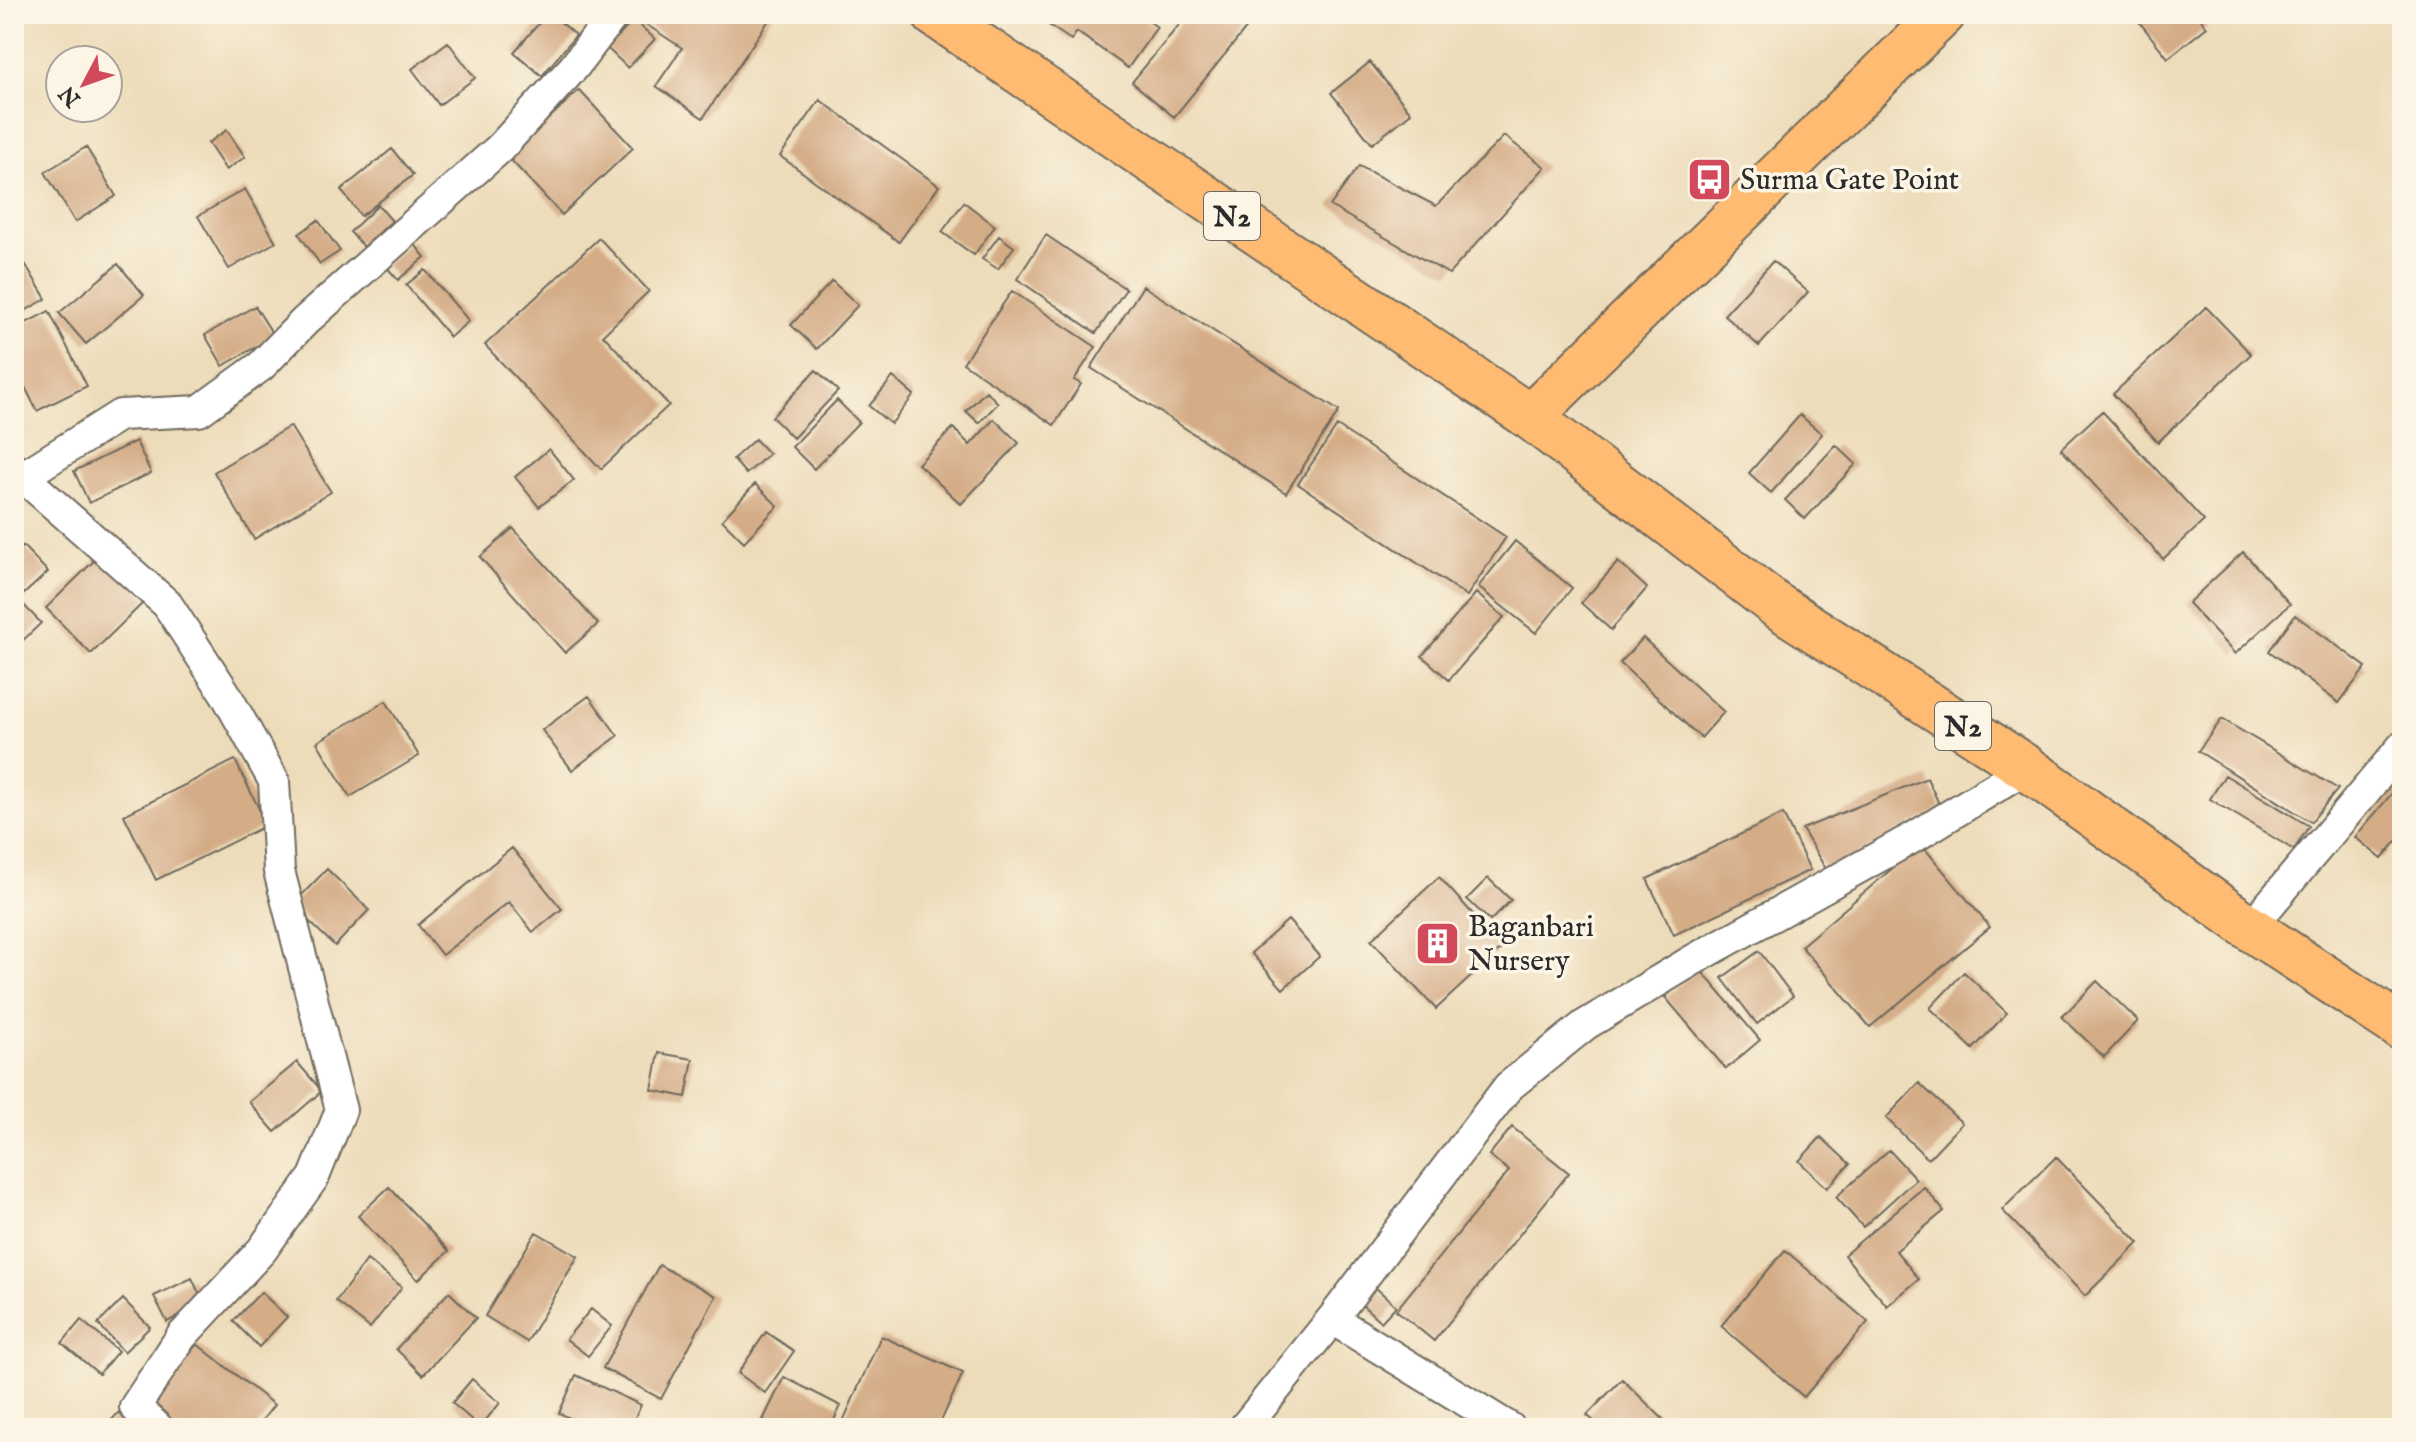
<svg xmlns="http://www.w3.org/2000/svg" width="2416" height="1442" font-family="'IM FELL English',serif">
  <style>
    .building { fill: #d4ac86 }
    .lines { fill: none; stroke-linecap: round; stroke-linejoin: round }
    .street-casing { stroke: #6f695d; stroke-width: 34 }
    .highway-casing { stroke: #6f695d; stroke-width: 48 }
    .street { stroke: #fff; stroke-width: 30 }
    .highway { stroke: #ffbb71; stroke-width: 44 }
    .labels { text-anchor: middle; stroke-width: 7; stroke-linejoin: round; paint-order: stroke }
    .shield { fill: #fcf5e5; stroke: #6a6863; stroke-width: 2 }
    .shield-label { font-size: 28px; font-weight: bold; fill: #2b2b2b }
    .poi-label { font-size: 30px; fill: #2b2b2b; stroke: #fcf5e5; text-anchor: start }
  </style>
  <rect width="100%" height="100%" fill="#fcf5e5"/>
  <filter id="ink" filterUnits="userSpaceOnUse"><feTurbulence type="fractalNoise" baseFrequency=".0125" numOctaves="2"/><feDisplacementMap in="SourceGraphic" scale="16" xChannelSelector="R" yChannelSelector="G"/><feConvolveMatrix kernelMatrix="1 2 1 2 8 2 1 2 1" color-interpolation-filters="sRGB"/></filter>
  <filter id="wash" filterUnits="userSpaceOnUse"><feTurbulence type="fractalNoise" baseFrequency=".006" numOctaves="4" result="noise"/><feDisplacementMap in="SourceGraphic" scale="32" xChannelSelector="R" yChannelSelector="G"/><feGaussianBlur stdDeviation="1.8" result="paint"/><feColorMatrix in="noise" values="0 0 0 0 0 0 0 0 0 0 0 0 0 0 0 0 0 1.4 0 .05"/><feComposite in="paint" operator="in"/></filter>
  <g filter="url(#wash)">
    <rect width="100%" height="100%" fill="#eddcba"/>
    <g id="blocks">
      <path class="building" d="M 547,14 L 551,14 L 576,35 L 542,76 L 514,52 Z
        M 637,14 L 773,14 L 703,118 L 656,86 L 682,48 L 635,17 Z
        M 1057,14 L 1139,14 L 1157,27 L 1128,68 L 1077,32 L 1071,40 L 1049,25 Z
        M 1188,14 L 1257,15 L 1174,117 L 1132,82 Z
        M 2133,14 L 2197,14 L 2207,27 L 2168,58 Z
        M 634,20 L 655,39 L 628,68 L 607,48 Z
        M 448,42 L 475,78 L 439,105 L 412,69 Z
        M 1370,62 L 1411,113 L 1372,144 L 1331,93 Z
        M 579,90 L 633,148 L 562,215 L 508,157 Z
        M 820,100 L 939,186 L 899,242 L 780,156 Z
        M 227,130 L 245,157 L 226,170 L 208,143 Z
        M 1504,136 L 1545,167 L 1449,274 L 1330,206 L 1359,166 L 1436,206 Z
        M 86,147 L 116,196 L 75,222 L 45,172 Z
        M 392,149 L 413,175 L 361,216 L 341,190 Z
        M 245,189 L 276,242 L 229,269 L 198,216 Z
        M 964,202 L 995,226 L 974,255 L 942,232 Z
        M 378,205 L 392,221 L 364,247 L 350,232 Z
        M 318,220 L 340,251 L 320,264 L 299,234 Z
        M 1046,235 L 1126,289 L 1096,333 L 1017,279 Z
        M 999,236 L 1014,247 L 998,269 L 982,259 Z
        M 599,238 L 649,291 L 603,335 L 669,405 L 601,469 L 485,345 Z
        M 412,241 L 425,257 L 398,280 L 385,265 Z
        M 14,245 L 46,299 L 14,317 Z
        M 1773,261 L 1808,292 L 1759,346 L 1724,315 Z
        M 118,264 L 144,295 L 86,344 L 59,313 Z
        M 425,270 L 469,321 L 450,337 L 406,285 Z
        M 832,281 L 858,305 L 817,349 L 791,325 Z
        M 1143,286 L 1339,411 L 1286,493 L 1091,368 Z
        M 1012,291 L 1096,347 L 1074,380 L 1081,384 L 1054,425 L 963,363 Z
        M 255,306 L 274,336 L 223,366 L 205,335 Z
        M 2206,307 L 2251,354 L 2158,442 L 2113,394 Z
        M 49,311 L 87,386 L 37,411 L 14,365 L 14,329 Z
        M 816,370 L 838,391 L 793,438 L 772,417 Z
        M 893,377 L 914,395 L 891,424 L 869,406 Z
        M 986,391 L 998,403 L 979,423 L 966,411 Z
        M 837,400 L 859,422 L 814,469 L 792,447 Z
        M 2102,411 L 2204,521 L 2163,559 L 2061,449 Z
        M 1800,415 L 1822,434 L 1771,493 L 1749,473 Z
        M 994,419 L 1019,443 L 961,504 L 918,464 L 953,428 L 970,445 Z
        M 290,426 L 331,492 L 254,539 L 214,472 Z
        M 1337,426 L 1506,537 L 1467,596 L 1298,484 Z
        M 755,439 L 769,454 L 746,474 L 733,459 Z
        M 136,441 L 151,473 L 89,503 L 74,471 Z
        M 1836,445 L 1856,464 L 1805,519 L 1785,500 Z
        M 549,449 L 574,480 L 539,507 L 515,477 Z
        M 755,484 L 778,506 L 744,542 L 722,520 Z
        M 513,528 L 598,624 L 565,653 L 480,557 Z
        M 1515,541 L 1572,588 L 1536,633 L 1478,587 Z
        M 23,546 L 48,572 L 24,594 L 14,583 L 14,554 Z
        M 2243,552 L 2290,604 L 2235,654 L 2188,603 Z
        M 102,553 L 147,599 L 91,654 L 46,608 Z
        M 1618,562 L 1647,588 L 1611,630 L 1581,603 Z
        M 1476,593 L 1504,617 L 1449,680 L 1422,656 Z
        M 14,595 L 41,623 L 14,649 Z
        M 2295,615 L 2366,667 L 2339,703 L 2269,651 Z
        M 1643,638 L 1724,712 L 1701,738 L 1620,663 Z
        M 589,696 L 618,736 L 572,770 L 542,730 Z
        M 386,701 L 419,756 L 350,797 L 317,742 Z
        M 2222,719 L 2338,789 L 2311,822 L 2198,751 Z
        M 235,760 L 267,825 L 156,880 L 124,815 Z
        M 2225,775 L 2309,826 L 2294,850 L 2210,799 Z
        M 1927,778 L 1941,808 L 1827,871 L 1802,829 Z
        M 2398,786 L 2402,789 L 2402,835 L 2382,859 L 2355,837 Z
        M 1783,814 L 1810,870 L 1674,935 L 1647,879 Z
        M 1921,844 L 1990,927 L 1870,1027 L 1801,946 Z
        M 512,848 L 562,909 L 533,932 L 509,902 L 442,955 L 418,925 Z
        M 327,869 L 369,910 L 335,946 L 292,905 Z
        M 1439,877 L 1503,947 L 1436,1009 L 1371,940 Z
        M 1488,878 L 1511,900 L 1490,921 L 1467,899 Z
        M 1288,920 L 1320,956 L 1283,989 L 1251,953 Z
        M 1759,951 L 1793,996 L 1757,1024 L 1722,978 Z
        M 1699,968 L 1760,1040 L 1726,1069 L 1665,997 Z
        M 1964,972 L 2007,1013 L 1973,1049 L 1930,1008 Z
        M 2097,981 L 2138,1021 L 2104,1057 L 2062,1017 Z
        M 659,1053 L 693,1059 L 686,1097 L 652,1090 Z
        M 297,1062 L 322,1091 L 275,1132 L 249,1102 Z
        M 1919,1083 L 1962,1123 L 1928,1159 L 1886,1118 Z
        M 1512,1127 L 1569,1173 L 1434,1341 L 1396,1310 L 1509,1171 L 1489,1155 Z
        M 1821,1137 L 1850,1164 L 1827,1188 L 1799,1161 Z
        M 1889,1150 L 1916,1179 L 1863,1227 L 1836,1197 Z
        M 2056,1157 L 2139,1243 L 2085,1296 L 2002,1210 Z
        M 389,1187 L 449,1251 L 418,1280 L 358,1216 Z
        M 1924,1187 L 1944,1211 L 1896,1251 L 1919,1279 L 1887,1306 L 1844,1255 Z
        M 536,1232 L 578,1256 L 527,1342 L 485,1316 Z
        M 1785,1250 L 1868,1322 L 1804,1397 L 1721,1326 Z
        M 367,1260 L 402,1287 L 370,1328 L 336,1301 Z
        M 659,1265 L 716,1296 L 661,1399 L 603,1368 Z
        M 192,1278 L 204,1304 L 167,1322 L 154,1296 Z
        M 1375,1287 L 1396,1306 L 1381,1322 L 1360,1303 Z
        M 261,1292 L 287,1317 L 259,1347 L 233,1321 Z
        M 449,1292 L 476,1318 L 423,1375 L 396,1349 Z
        M 123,1299 L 150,1327 L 124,1352 L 98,1324 Z
        M 591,1309 L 612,1326 L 588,1356 L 566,1339 Z
        M 81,1320 L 118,1351 L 99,1374 L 62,1343 Z
        M 766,1332 L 794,1351 L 765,1393 L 738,1373 Z
        M 881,1336 L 963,1373 L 938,1428 L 840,1428 Z
        M 197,1344 L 274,1405 L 256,1428 L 170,1428 L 146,1409 Z
        M 576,1375 L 641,1405 L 630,1428 L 591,1428 L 559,1413 Z
        M 784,1377 L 841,1406 L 830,1428 L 780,1428 L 763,1420 Z
        M 472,1379 L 500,1403 L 480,1427 L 452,1403 Z
        M 1622,1379 L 1664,1420 L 1656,1428 L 1601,1428 L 1587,1415 Z
        M 123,1408 L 144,1428 L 104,1428 Z"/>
    </g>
  </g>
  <g filter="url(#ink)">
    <use href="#blocks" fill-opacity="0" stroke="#6f695d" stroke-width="2"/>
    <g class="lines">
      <defs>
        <path id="street" d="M 14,469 L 167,604 L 225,693 L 274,781 L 279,871 L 341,1110 L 314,1177 L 262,1250 L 181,1337 L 135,1407 L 158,1428
          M 22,477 L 120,415 L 199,411 L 261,366 L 305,321 L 500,148 L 574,67 L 614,14
          M 2250,928 L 2402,747
          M 1332,1319 L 1510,1428
          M 1244,1428 L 1332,1319 L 1508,1087 L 1585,1025 L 1693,960 L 1916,836 L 2027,768"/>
        <path id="highway" d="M 934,14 L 1530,417 L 1776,605 L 2027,768 L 2250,928 L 2402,1028
          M 1530,417 L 1943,14"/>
      </defs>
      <use href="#street" class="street-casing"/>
      <use href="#highway" class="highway-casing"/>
      <use href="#street" class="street"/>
      <use href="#highway" class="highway"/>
    </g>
  </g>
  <defs>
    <symbol id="bus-square" viewBox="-11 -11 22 22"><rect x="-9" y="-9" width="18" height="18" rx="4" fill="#d1495b" stroke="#fcf5e5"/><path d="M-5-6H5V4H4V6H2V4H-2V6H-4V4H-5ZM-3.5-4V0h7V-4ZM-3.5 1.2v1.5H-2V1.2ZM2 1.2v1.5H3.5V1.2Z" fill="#fff"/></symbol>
    <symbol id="building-square" viewBox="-11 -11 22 22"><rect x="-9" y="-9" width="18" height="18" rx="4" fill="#d1495b" stroke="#fcf5e5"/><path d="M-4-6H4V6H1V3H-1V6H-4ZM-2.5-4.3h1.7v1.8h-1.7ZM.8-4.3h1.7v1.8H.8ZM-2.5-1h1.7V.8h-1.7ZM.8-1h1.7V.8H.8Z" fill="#fff"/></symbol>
  </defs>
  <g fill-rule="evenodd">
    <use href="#bus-square" x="1684" y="154" width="51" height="51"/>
    <use href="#building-square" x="1412" y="918" width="51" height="51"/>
  </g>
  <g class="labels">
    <g class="shield">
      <rect x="1204" y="192" width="56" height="48" rx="6"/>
      <rect x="1935" y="702" width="56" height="48" rx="6"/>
    </g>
    <g class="shield-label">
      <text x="1232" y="226">N2</text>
      <text x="1963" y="736">N2</text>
    </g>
    <g class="poi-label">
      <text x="1740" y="189">Surma Gate Point</text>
      <text x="1468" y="936">Baganbari<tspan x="1468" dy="34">Nursery</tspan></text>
    </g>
  </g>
  <rect width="2416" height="1442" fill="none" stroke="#fcf5e5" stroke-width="48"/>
  <g transform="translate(84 84) rotate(229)"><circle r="38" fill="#fcf5e5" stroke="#a8a49b" stroke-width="2"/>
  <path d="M0-6L14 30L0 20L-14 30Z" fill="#d1495b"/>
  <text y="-12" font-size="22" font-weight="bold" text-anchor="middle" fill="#2b2b2b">N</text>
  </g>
</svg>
